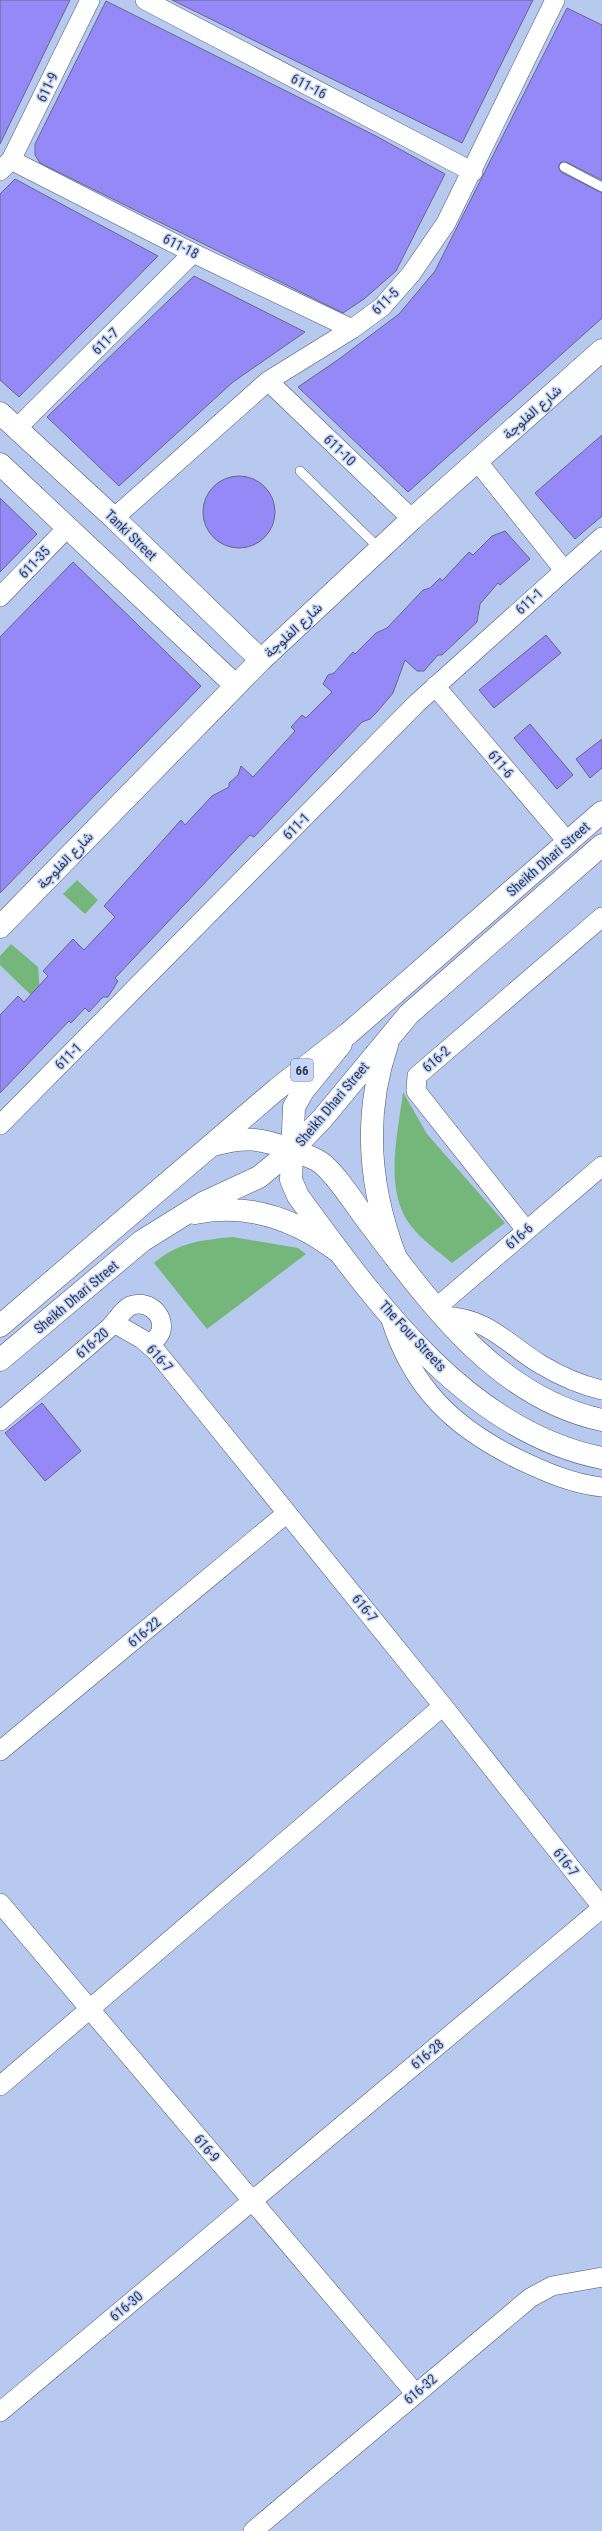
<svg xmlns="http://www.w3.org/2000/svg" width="602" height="2531" font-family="'Roboto Condensed',Vazirmatn,sans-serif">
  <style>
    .green { fill: #75b77b }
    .building { fill: #9589f8; stroke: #68668a }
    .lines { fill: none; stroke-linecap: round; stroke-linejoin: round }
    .lane-casing { stroke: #485577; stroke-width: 10 }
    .street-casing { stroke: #485577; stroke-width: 20 }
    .secondary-casing { stroke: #485577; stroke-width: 23 }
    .primary-casing { stroke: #485577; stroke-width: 23 }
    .lane { stroke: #fff; stroke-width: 9 }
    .street { stroke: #fff; stroke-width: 19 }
    .secondary { stroke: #fff; stroke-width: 22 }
    .primary { stroke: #fff; stroke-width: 22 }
    .labels { text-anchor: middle; stroke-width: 3; stroke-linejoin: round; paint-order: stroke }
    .shield { fill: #c4d6fd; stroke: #606a80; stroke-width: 1 }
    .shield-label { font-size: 13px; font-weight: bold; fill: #353c4b }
    .street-label { font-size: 14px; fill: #353c4b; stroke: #c4d6fd }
  </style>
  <rect width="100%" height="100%" fill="#b8c9ef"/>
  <path class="green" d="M 77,880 L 98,900 L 85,914 L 63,894 Z
    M 11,944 L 38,967 L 40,994 L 35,999 L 0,965 L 0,956 Z
    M 403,1092 L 427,1134 L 505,1223 L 452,1263 C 439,1252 422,1240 411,1226 C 383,1190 398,1134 403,1092 Z
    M 233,1237 L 298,1248 L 306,1254 L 207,1329 L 154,1263 C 179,1242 201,1240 233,1237 Z"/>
  <path class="building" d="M 0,0 L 70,0 L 0,144 Z
    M 172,0 L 533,0 L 462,143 Z
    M 106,1 L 376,136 L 445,174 L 396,271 L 364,299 L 343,313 L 40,163 L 35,155 L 35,144 Z
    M 567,8 L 602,25 L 602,180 L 566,162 L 561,162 L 558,167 L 561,172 L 602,193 L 602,318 L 408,492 L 298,387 L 339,359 L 399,314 L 435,271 Z
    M 15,179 L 158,256 L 19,397 L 0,380 L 0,194 Z
    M 194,276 L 305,332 L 233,382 L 119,486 L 47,417 Z
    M 602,435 L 602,516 L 575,539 L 535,493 Z
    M203 512a36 36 0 1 1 72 0a36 36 0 1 1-72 0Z
    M 0,498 L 37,534 L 0,572 Z
    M 505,531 L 530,559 L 500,585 L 498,583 L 480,604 L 477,622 L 442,655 L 438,655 L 424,671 L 417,671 L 405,660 L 393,693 L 377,712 L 370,719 L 362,722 L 254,837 L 250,835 L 115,978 L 118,981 L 108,997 L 103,997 L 89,1012 L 85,1008 L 71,1023 L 69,1021 L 0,1093 L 0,1015 L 18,996 L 24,1002 L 48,976 L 43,971 L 73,939 L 84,950 L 115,917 L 104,906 L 181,820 L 185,825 L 212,796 L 229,787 L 229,783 L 238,775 L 241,766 L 253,777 L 295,731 L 291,727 L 302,715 L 306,718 L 332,692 L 323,684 L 328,675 L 334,673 L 353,652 L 355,654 L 376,633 L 387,628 L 423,590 L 430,588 L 440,578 L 442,581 L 469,552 L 473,555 L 492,536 Z
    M 73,562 L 201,686 L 0,893 L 0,637 Z
    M 546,635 L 561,653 L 494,708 L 479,690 Z
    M 530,724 L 573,775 L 557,789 L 514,738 Z
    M 602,739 L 602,768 L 590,778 L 576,759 Z
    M 42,1403 L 81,1451 L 45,1481 L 5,1433 Z"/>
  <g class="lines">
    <defs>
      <path id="lane" d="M 564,167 L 602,187
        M 300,471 L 380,549"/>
      <path id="street" d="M 145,0 L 473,172
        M 11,160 L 193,253 L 352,329
        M 0,171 L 11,160 L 90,0
        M 268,381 L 412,519
        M 17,428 L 193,253
        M 477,461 L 564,570
        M 114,518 L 268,381 L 352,329 L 382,307 L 411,274 L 446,223 L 555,0
        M 0,597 L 68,527
        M 435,686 L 567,841
        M 0,1125 L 417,703 L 602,537
        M 526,1230 L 416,1091 L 417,1076 L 602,917
        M 436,1308 L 602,1166
        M 444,1316 C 490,1319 504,1342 540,1364 C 560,1376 580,1385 602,1390
        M 390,1317 C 412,1388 453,1427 518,1459 C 545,1472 573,1484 602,1487
        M 114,1323 L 142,1339 L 156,1351 L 443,1706 L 602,1907
        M 0,1421 C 36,1390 73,1360 109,1328 C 116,1322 121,1311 130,1306 C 146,1299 165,1313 161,1331 C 159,1337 154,1341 150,1346
        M 0,1751 L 287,1513
        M 0,1903 L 415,2393
        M 0,2086 L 443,1706
        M 0,2412 L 602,1908
        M 253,2531 L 530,2298 L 552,2286 L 602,2277"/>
      <path id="secondary" d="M 0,413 L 114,518 L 261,660
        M 0,464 L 235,685
        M 0,927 L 261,660 L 412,519 L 602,350
        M 341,1044 L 303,1091 L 294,1107 L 291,1180 L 298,1196 C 375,1301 466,1431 602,1458
        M 213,1145 C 245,1136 261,1138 292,1150 C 302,1154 312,1157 320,1162 C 337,1174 359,1211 373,1228 C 433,1307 499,1398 602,1420"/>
      <path id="primary" d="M 387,1045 C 363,1116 369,1188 396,1258
        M 195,1213 C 249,1202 297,1220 339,1252
        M 0,1326 L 277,1089 L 349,1033 L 602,812
        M 0,1360 L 142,1241 L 203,1203 L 259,1177 L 292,1150 L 322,1119 L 409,1014 L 602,845"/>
    </defs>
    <use href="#lane" class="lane-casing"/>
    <use href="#street" class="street-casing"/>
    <use href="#secondary" class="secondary-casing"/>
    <use href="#primary" class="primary-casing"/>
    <use href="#lane" class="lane"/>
    <use href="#street" class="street"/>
    <use href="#secondary" class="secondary"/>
    <use href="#primary" class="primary"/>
  </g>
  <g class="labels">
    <rect class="shield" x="291" y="1059" width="22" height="22" rx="3"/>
    <g class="shield-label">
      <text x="302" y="1075">66</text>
    </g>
    <g class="street-label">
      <text transform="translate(309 86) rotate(28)" y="5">611-16</text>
      <text transform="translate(47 87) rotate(-64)" y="5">611-9</text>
      <text transform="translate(181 246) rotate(27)" y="5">611-18</text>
      <text transform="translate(385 301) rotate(-44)" y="5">611-5</text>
      <text transform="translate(105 341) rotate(-45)" y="5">611-7</text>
      <text transform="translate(532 412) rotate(-42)" y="5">شارع الفلوجة</text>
      <text transform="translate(340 450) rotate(44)" y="5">611-10</text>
      <text transform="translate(131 535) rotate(44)" y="5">Tanki Street</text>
      <text transform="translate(34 562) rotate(-46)" y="5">611-35</text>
      <text transform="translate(529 601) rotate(-42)" y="5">611-1</text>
      <text transform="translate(293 630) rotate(-43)" y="5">شارع الفلوجة</text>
      <text transform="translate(501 764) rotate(50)" y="5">611-6</text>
      <text transform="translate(296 826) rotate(-45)" y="5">611-1</text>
      <text transform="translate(548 859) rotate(-41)" y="5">Sheikh Dhari Street</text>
      <text transform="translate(65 860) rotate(-46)" y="5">شارع الفلوجة</text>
      <text transform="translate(68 1056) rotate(-45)" y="5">611-1</text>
      <text transform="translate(436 1059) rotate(-41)" y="5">616-2</text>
      <text transform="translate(332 1104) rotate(-50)" y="5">Sheikh Dhari Street</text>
      <text transform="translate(519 1236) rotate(-41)" y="5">616-6</text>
      <text transform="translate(76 1297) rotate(-40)" y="5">Sheikh Dhari Street</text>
      <text transform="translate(413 1336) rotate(47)" y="5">The Four Streets</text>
      <text transform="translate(92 1343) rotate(-41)" y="5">616-20</text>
      <text transform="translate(160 1358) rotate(48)" y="5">616-7</text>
      <text transform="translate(365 1608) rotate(51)" y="5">616-7</text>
      <text transform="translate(144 1632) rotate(-40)" y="5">616-22</text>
      <text transform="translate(566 1862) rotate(52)" y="5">616-7</text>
      <text transform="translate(427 2054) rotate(-40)" y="5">616-28</text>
      <text transform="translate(207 2148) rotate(50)" y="5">616-9</text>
      <text transform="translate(126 2306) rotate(-40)" y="5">616-30</text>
      <text transform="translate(420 2389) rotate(-40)" y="5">616-32</text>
    </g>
  </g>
</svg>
